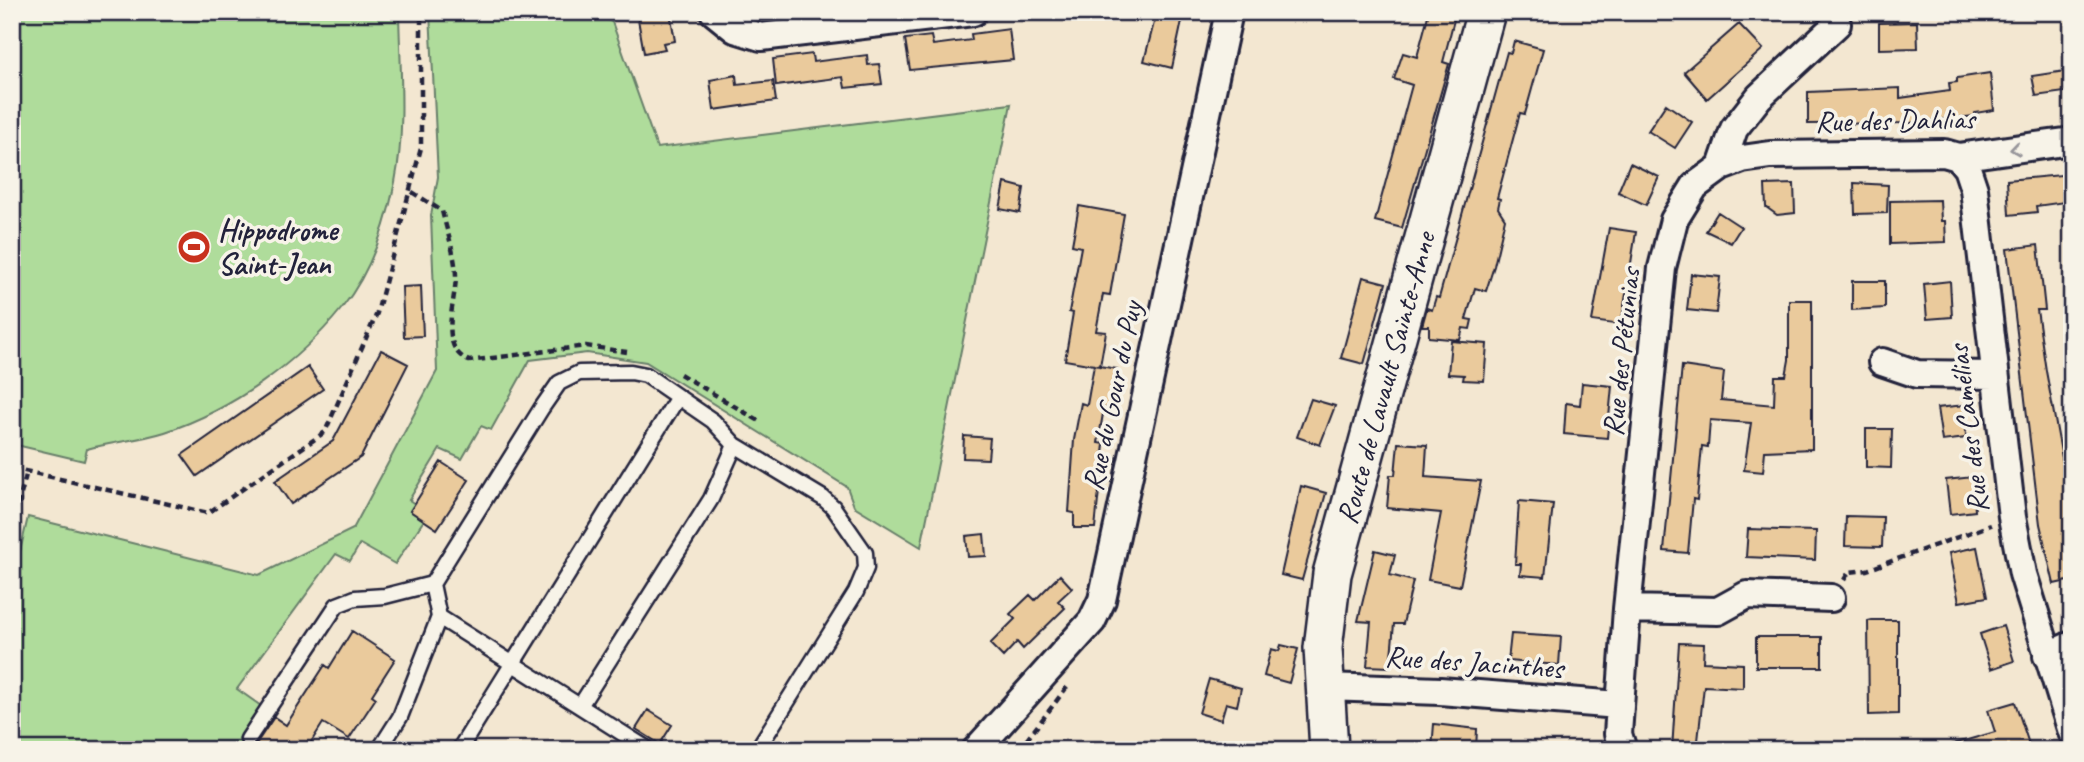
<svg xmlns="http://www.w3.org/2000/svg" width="2084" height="762" font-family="Caveat,sans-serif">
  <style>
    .green { fill: #afdc9b; stroke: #687f6b; stroke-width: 2 }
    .building { fill: #eaca9c; stroke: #22223b; stroke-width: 2 }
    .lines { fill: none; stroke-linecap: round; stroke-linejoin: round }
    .lane-casing { stroke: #22223b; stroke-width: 19 }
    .street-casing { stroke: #22223b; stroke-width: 32 }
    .secondary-casing { stroke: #22223b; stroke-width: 42 }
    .path { stroke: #22223b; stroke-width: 4.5; stroke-dasharray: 7 5; stroke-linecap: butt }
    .lane { stroke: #f7f3e8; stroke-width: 14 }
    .street { stroke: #f7f3e8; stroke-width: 26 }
    .secondary { stroke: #f7f3e8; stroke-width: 37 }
    .oneway { stroke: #97959a }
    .labels { text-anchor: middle; stroke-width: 7; stroke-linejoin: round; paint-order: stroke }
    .street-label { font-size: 30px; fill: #22223b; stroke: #f7f3e8 }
    .poi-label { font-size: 30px; font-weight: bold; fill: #22223b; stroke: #f7f3e8; text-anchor: start }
  </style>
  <rect width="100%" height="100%" fill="#f3e7d1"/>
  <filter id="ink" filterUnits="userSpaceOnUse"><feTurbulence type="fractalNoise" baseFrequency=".0143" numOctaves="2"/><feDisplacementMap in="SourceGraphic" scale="14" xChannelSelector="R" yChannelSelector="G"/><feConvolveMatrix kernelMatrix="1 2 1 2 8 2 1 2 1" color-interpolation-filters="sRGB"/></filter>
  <g filter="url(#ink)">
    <path class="green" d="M 12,12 L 399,12 C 400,68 406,127 395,182 C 386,226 370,273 342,308 C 298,363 232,410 165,432 C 140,440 113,442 87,449 L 84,461 L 12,444 Z
      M 430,12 L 590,12 L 612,22 L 657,148 L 1011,104 L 921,547 L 854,506 L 847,487 L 646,362 L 587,353 L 530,360 L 491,430 L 481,426 L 462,459 L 440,449 L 409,500 L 415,504 L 410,511 L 424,520 L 395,564 L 360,544 L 350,561 L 336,554 L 237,689 L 261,706 L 239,738 L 252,750 L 12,750 L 12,586 L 28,517 L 259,575 L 353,529 L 437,371 L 431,216 L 438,177 Z
      M 737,12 L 770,12 L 772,23 L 748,20 Z"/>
    <path class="building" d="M 646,12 L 670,12 L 675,41 L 663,43 L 665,49 L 644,53 L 637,14 Z
      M 1429,12 L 1456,12 L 1443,62 L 1449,64 L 1402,228 L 1375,221 L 1412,85 L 1394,79 L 1403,53 L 1417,57 Z
      M 1156,15 L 1182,21 L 1172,68 L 1144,61 Z
      M 1917,22 L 1918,48 L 1879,49 L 1879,23 Z
      M 1739,24 L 1763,49 L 1707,99 L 1684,72 Z
      M 1009,29 L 1013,60 L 910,70 L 905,39 L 931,36 L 933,45 L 972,40 L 971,34 Z
      M 1514,41 L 1543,49 L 1525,114 L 1520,113 L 1497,198 L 1500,199 L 1498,208 L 1505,219 L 1494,266 L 1486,291 L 1475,288 L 1466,319 L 1472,320 L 1470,329 L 1463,328 L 1460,340 L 1429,337 L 1429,326 L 1422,326 L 1427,308 L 1432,310 L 1436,297 L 1439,298 L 1507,52 L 1511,53 Z
      M 812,54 L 813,62 L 867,55 L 868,65 L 879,64 L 882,84 L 845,88 L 843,77 L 776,86 L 773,59 Z
      M 2072,70 L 2072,91 L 2036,96 L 2032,76 Z
      M 1990,73 L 1994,110 L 1975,113 L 1975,116 L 1909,123 L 1808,124 L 1808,92 L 1900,88 L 1900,98 L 1950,91 L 1949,83 L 1957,82 L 1957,78 Z
      M 736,75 L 737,85 L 773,81 L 776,101 L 714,110 L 710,80 Z
      M 1666,104 L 1692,122 L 1675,148 L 1648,131 Z
      M 1630,163 L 1659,177 L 1646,205 L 1618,192 Z
      M 2072,174 L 2072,201 L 2036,206 L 2037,212 L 2009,215 L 2007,180 Z
      M 1005,183 L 1024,188 L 1020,213 L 1000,209 Z
      M 1854,183 L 1888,185 L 1887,213 L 1855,214 Z
      M 1794,184 L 1795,213 L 1777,215 L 1766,207 L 1765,185 Z
      M 1940,200 L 1941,221 L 1945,221 L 1946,242 L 1890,244 L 1890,201 Z
      M 1079,206 L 1124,214 L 1110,295 L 1103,294 L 1096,331 L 1106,332 L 1100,366 L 1065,360 L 1073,313 L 1069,312 L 1081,247 L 1072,245 Z
      M 1718,212 L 1741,227 L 1731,243 L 1706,231 Z
      M 1609,228 L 1636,232 L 1621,325 L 1592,321 Z
      M 2038,245 L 2045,310 L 2037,310 L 2046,371 L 2068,490 L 2072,490 L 2072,580 L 2054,584 L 2040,524 L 2007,249 Z
      M 1691,274 L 1720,277 L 1716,313 L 1687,310 Z
      M 1363,277 L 1386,283 L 1364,364 L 1341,358 Z
      M 1852,281 L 1885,281 L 1885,308 L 1852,310 Z
      M 1950,281 L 1952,317 L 1927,319 L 1924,284 Z
      M 421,286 L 423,336 L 404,337 L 402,287 Z
      M 1789,300 L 1812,300 L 1812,449 L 1765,451 L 1763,472 L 1744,470 L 1751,423 L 1710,420 L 1708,447 L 1702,446 L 1697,500 L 1693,499 L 1688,553 L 1664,551 L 1682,366 L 1724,372 L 1721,400 L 1774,405 L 1775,376 L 1786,376 L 1789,360 Z
      M 1451,341 L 1487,344 L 1484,381 L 1463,380 L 1464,375 L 1448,374 Z
      M 381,350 L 408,364 L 361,457 L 291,504 L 275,481 L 333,441 Z
      M 1094,365 L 1117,369 L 1110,409 L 1104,408 L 1098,443 L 1104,444 L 1095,528 L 1074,528 L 1074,513 L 1069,512 L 1074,440 L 1081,403 L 1087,405 Z
      M 308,367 L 323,389 L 197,476 L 182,455 Z
      M 1582,383 L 1612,386 L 1607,438 L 1564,434 L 1566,403 L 1580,405 Z
      M 1311,399 L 1335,406 L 1320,445 L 1297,437 Z
      M 1965,405 L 1966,438 L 1942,441 L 1937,408 Z
      M 1866,429 L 1892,429 L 1891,468 L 1866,467 Z
      M 964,436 L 990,438 L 988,459 L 963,458 Z
      M 1398,443 L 1427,445 L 1425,477 L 1481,481 L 1460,586 L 1428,580 L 1441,513 L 1387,508 L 1390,475 L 1395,475 Z
      M 441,462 L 469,480 L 437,529 L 410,511 Z
      M 1973,477 L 1975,511 L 1950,514 L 1946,480 Z
      M 1301,486 L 1326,493 L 1302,580 L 1281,575 Z
      M 1519,501 L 1553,504 L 1545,577 L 1520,575 L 1521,564 L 1515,564 Z
      M 1846,516 L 1883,517 L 1882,547 L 1845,546 Z
      M 1748,529 L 1816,531 L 1815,560 L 1746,557 Z
      M 984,534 L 986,556 L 968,557 L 966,536 Z
      M 1977,547 L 1987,597 L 1959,602 L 1949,553 Z
      M 1375,550 L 1395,555 L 1390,575 L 1413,581 L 1403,624 L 1394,624 L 1390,667 L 1367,666 L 1371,622 L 1358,621 Z
      M 1060,575 L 1072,588 L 1058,601 L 1065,608 L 1023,649 L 1017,642 L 1003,657 L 990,644 L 1015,619 L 1010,614 L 1030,595 L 1035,600 Z
      M 1872,620 L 1898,620 L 1898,714 L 1869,715 L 1868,621 Z
      M 2003,626 L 2014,661 L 1991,669 L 1980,634 Z
      M 352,631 L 395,659 L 372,695 L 376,698 L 349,739 L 323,723 L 306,750 L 252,750 L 274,717 L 286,725 L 325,665 L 329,668 Z
      M 1511,634 L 1561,637 L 1559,665 L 1508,661 Z
      M 1756,637 L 1822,637 L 1822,667 L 1756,667 Z
      M 1679,643 L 1704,644 L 1703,662 L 1743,664 L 1743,688 L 1704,686 L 1697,750 L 1672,750 Z
      M 1281,645 L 1298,649 L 1289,683 L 1264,676 L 1271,649 L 1279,651 Z
      M 1209,679 L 1241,688 L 1237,706 L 1226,703 L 1221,720 L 1199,713 Z
      M 2015,702 L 2030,747 L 2020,750 L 1951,750 L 1950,745 L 1995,732 L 1988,710 Z
      M 648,710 L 672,725 L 660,744 L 636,729 Z
      M 1434,724 L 1477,729 L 1476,750 L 1432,749 Z"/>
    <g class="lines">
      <defs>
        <path id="lane" d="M 439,617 L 649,750
          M 580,706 L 711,499 L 735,445
          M 248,739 L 337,605 L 355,598 L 385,596 L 432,584
          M 379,750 L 400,717 L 439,617 L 432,584 L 541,409 L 559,383 L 579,373 L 631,372 L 646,375 L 713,421 L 735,445 L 823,498 L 833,507 L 865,553 L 866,568 L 856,592 L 757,750
          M 459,750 L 678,397"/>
        <path id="street" d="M 714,12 L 735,29 L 761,37 L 973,12
          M 1958,157 L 1967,168 L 1974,189 L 2012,517 L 2023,574 L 2072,732
          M 1721,167 L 1742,159 L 1770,155 L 1944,153 L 1958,157 L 2072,141
          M 1882,362 L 1917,374 L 1995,375
          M 1627,609 L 1718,611 L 1747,595 L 1831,598
          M 2047,656 L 2072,645
          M 1326,687 L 1440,691 L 1619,705
          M 976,750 L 1092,621 L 1102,600 L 1229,12
          M 1623,750 L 1618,734 L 1627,609 L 1662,268 L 1674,220 L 1695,186 L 1721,167 L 1734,129 L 1759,97 L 1837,24"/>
        <g id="secondary">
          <path id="s1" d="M 1329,750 L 1323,648 L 1332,574 L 1486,12"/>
        </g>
      </defs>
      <use href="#lane" class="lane-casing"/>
      <use href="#street" class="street-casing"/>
      <use href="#secondary" class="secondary-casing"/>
      <path class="path" d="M 412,192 L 442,211 C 447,231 455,254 456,275 C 456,302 437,347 469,361 L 586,346 L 627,352
        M 680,374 L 761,422
        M 12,468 L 208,513 L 325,432 L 377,313 L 421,148 L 421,12
        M 12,529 L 27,471
        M 1844,580 L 1849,572 L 1867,570 L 1991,525
        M 1019,750 L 1067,687"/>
      <use href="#lane" class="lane"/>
      <use href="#street" class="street"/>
      <use href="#secondary" class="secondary"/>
    </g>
    <defs><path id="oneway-chevron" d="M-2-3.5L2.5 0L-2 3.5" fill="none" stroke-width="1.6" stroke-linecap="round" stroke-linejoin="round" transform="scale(1.75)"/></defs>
    <use class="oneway" href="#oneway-chevron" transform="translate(2015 149) rotate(172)"/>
  </g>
  <defs>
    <symbol id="stadium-disc" viewBox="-11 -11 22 22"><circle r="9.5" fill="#c8321e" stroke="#f7f3e8"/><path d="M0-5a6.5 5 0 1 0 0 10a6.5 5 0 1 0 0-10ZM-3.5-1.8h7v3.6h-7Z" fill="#fff"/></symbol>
  </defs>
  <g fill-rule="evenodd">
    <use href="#stadium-disc" x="175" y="228" width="38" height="38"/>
  </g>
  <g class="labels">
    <g class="street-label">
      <text transform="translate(1895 120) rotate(-1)" y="10">Rue des Dahlias</text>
      <text transform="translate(1621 352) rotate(-84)" y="10">Rue des Pétunias</text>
      <text dy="10" stroke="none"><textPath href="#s1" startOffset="380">Route de Lavault Sainte-Anne</textPath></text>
      <text transform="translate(1112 396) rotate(-78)" y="10">Rue du Gour du Puy</text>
      <text transform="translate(1968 429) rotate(-97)" y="10">Rue des Camélias</text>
      <text transform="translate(1474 662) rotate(4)" y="10">Rue des Jacinthes</text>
    </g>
    <g class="poi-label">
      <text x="218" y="240">Hippodrome<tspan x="218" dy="34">Saint-Jean</tspan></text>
    </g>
  </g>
  <rect width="2084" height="762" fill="none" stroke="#f7f3e8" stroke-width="42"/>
  <rect x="21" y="21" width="2042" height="720" fill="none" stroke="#22223b" stroke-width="2.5" filter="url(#ink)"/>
</svg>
